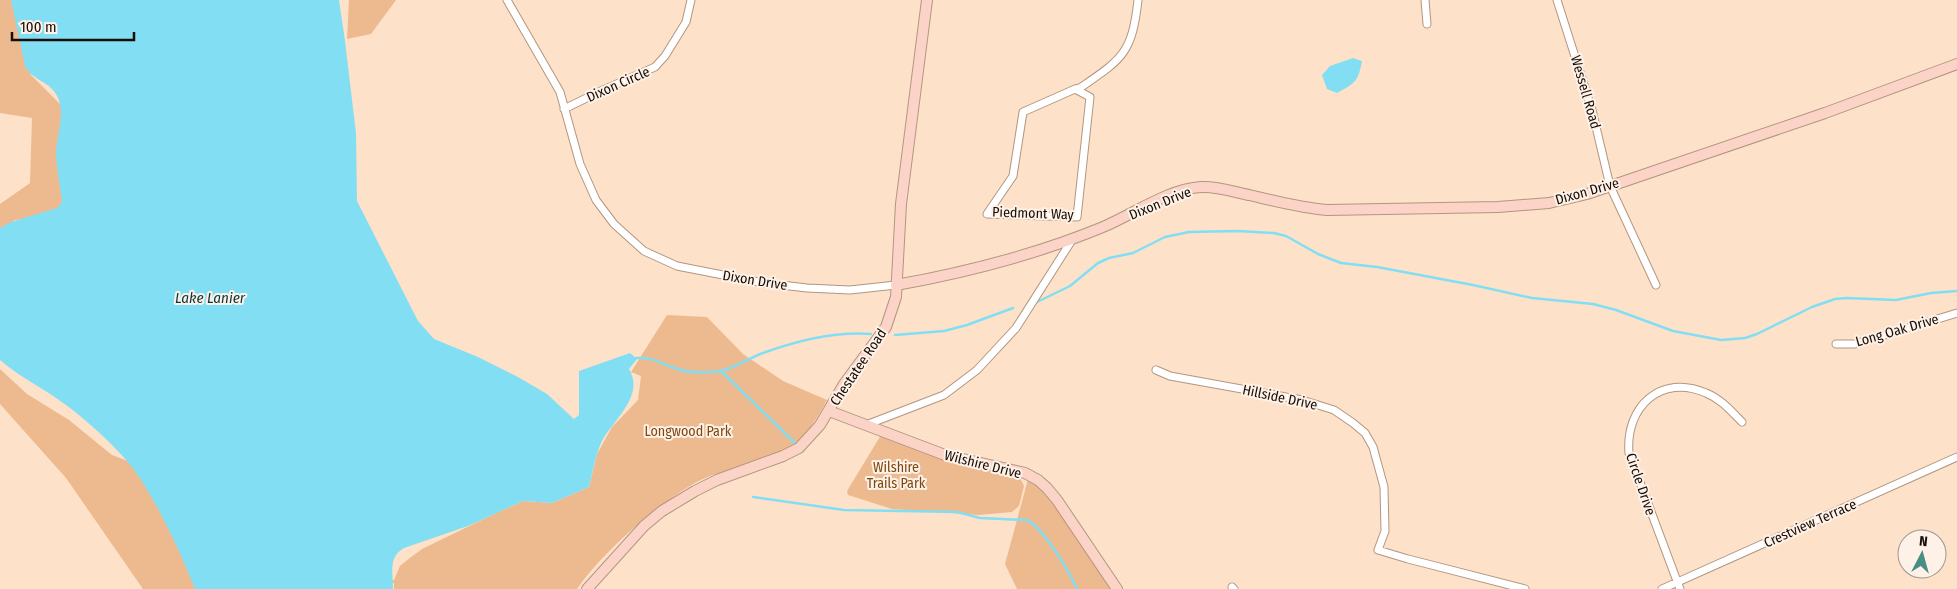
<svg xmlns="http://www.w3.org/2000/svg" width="1957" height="589" font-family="'Fira Sans Condensed',sans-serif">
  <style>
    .green { fill: #edba8f }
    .water { fill: #82dff3 }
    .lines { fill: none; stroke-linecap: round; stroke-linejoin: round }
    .stream { stroke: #82dff3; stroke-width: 2.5 }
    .street-casing { stroke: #b29680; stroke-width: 9 }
    .secondary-casing { stroke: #b29680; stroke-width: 12 }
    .street { stroke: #fff; stroke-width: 7 }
    .secondary { stroke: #fbd3c7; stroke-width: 10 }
    .labels { text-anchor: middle; stroke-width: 4; stroke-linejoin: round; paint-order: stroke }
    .street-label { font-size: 14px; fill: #170d06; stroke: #fef2e8 }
    .park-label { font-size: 14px; fill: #7d480f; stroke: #fef2e8 }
    .water-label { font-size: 15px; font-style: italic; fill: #08363e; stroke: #fef2e8 }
  </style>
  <rect width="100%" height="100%" fill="#fee1c9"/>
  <path class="green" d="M 0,0 L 32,0 L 31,75 L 61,105 L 69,215 L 15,220 L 0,232 L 0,204 L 30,183 L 32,118 L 0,113 Z
    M 349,0 L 396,0 L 371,34 L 347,39 Z
    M 667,315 L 707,317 L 743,354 L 783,381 L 827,400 C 817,418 807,436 789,448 C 761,467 723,467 693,484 C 654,507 603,552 577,589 L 394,589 L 394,583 L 370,582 L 361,589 L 369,580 L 394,580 L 400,566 L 411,557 L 422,549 L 492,515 L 523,501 L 552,503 L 589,487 L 597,454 L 612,427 L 638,400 L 641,376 L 631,372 Z
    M 0,369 L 27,394 L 69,420 L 112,455 L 154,471 L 201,589 L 143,589 L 66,478 L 0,404 Z
    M 881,435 L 952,462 L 1013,473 L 1020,478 L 1024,486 L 1019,506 L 1012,512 L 979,515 L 892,509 L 848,495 L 847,491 Z
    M 1030,472 L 1119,589 L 1017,589 L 1005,564 Z"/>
  <path class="water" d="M 11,0 L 339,0 L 345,41 L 356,133 L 357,201 L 418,321 L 434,339 L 478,357 L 518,377 L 547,394 L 574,419 L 579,415 L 579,371 L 630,353 L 637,359 L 629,369 C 645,396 614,419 602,441 C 595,455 593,472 589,487 L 552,503 L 523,501 L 468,526 L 404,548 C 388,557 393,573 393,589 L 195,589 C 179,549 161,510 137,474 C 123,453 87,420 66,405 C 45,389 21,378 0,360 L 0,228 L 11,222 L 57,208 L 62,202 C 60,186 57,171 56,155 C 56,136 67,112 56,94 C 48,81 32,80 25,66 Z
    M 1353,58 L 1362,61 C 1358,82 1355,83 1337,93 L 1327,89 L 1322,75 L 1330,66 Z"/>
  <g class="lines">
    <path class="stream" d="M 1037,302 L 1070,286 L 1098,263 L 1109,258 L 1133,253 L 1165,237 L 1189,232 L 1238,231 L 1274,233 L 1286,236 L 1318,254 L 1341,263 L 1377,267 L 1473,285 L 1532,298 L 1593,304 L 1616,310 L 1673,331 L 1721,340 L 1745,338 L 1757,334 L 1812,307 L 1835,299 L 1847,298 L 1896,300 L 1931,293 L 1957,291
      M 895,335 L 944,331 L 967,325 L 1013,308
      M 636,358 C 654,357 659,363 675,368 C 688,373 707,373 721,371 C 735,368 749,358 763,353 C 796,341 835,331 871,334
      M 721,371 L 797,445
      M 753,497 L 844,510 L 957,512 L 980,518 L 1026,520 C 1042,525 1070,573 1077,589"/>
    <defs>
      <path id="street" d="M 507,0 L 560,92 L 580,164 L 596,200 L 614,224 L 644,251 L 677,266 L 764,283 L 807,288 L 850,290 L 896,285
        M 1425,0 L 1427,24
        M 1557,0 L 1592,110 L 1610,186 L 1656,285
        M 1075,89 L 1090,97 L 1077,217 L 987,214 L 1013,176 L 1023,112 Z
        M 1075,89 L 1080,88 C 1122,59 1132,54 1138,0
        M 564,109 L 603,90 L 655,67 L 665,56 L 686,22 L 691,0
        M 1836,344 L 1855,344 L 1957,313
        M 1156,370 L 1170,376 L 1302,400 L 1334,410 L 1353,423 L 1365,433 L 1373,447 L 1384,487 L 1385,531 L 1378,550 L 1408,559 L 1525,589
        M 866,425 L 944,395 L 977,370 L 1016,328 L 1072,240
        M 1232,587 L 1234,589
        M 1662,589 L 1957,457
        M 1680,589 L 1629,453 C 1625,407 1661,373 1706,393 C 1721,399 1731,411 1742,422"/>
      <path id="secondary" d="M 896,285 C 969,272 1035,255 1103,227 C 1134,214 1168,189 1201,187 C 1217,186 1234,192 1249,195 C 1275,201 1301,208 1327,210 L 1498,207 L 1549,203 L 1587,194 L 1825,113 L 1957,64
        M 829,411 L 945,455 L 1025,473 L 1038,480 L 1047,488 L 1057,500 L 1117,589
        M 587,589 L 644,526 L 662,511 L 695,491 L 717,480 L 783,456 L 799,448 L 820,425 L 844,384 L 886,327 L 896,297 L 901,204 L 927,0"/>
    </defs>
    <use href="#street" class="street-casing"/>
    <use href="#secondary" class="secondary-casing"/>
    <use href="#street" class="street"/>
    <use href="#secondary" class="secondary"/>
  </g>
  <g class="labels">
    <g class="street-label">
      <text transform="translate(618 84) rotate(-24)" y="5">Dixon Circle</text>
      <text transform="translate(1586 92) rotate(74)" y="5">Wessell Road</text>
      <text transform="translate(1587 191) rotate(-16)" y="5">Dixon Drive</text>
      <text transform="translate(1160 203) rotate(-22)" y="5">Dixon Drive</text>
      <text transform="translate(1033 213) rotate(2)" y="5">Piedmont Way</text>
      <text transform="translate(755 280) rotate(9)" y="5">Dixon Drive</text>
      <text transform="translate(1897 330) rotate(-16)" y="5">Long Oak Drive</text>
      <text transform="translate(858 367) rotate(-56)" y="5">Chestatee Road</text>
      <text transform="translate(1280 397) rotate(12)" y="5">Hillside Drive</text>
      <text transform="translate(983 464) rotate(14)" y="5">Wilshire Drive</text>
      <text transform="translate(1641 484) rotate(71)" y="5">Circle Drive</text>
      <text transform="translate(1810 523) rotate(-24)" y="5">Crestview Terrace</text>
    </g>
    <g class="park-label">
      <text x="688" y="436">Longwood Park</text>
      <text x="896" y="472">Wilshire<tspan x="896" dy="16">Trails Park</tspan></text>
    </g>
    <g class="water-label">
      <text x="210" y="303">Lake Lanier</text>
    </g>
  </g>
  <g transform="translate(1922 554) rotate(6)"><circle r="24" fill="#fef2e8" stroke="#a2968e"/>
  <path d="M0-4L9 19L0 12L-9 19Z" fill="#488e85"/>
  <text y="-8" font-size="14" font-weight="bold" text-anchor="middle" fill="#170d06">N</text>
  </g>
  <path d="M12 32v8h122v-8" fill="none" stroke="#170d06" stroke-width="2.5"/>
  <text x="20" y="32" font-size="15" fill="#170d06" stroke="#fef2e8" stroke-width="4" paint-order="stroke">100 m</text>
</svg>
